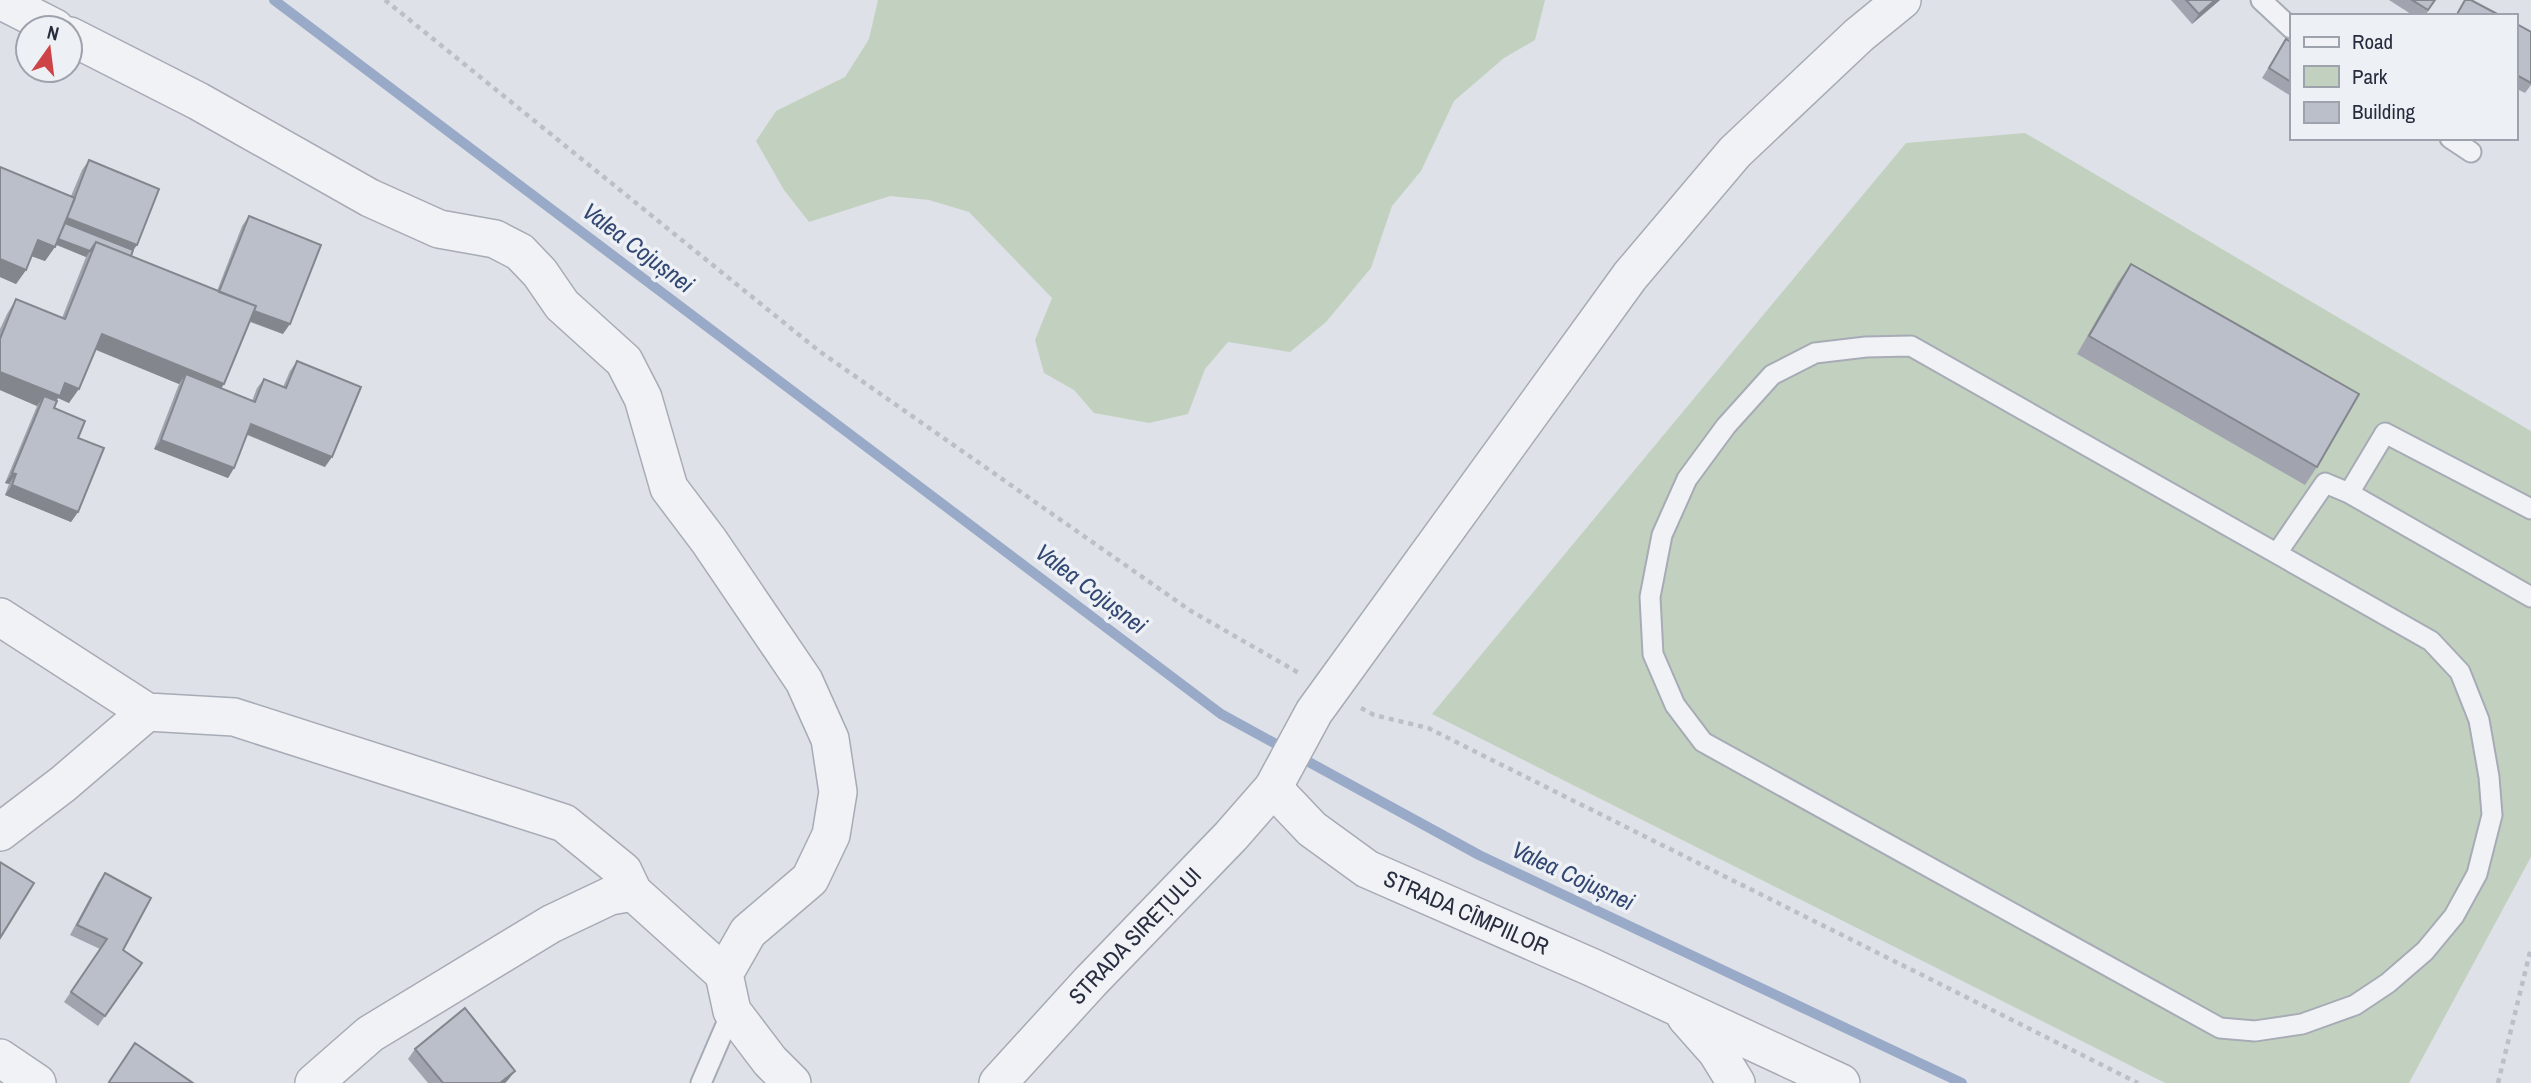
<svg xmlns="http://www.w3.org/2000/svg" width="2531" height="1083" font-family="'Archivo Narrow',sans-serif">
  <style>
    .green { fill: #c2d1bf }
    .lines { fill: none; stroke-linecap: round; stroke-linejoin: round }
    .stream { stroke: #99aac8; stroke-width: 10 }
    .service-casing { stroke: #a7abb5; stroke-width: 23 }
    .minor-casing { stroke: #a7abb5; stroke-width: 40 }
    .path { stroke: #bcbfc6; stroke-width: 4.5; stroke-dasharray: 5 5; stroke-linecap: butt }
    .service { stroke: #f1f2f6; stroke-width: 19 }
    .minor { stroke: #f1f2f6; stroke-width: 37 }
    .wall { fill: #a1a4ae }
    .shaded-wall { fill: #83868d }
    .building { fill: #bbbfca; stroke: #83868d; stroke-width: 2 }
    .labels { text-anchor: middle; stroke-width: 7; stroke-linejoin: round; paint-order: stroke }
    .street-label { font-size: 23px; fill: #272d3e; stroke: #edf0f5 }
    .water-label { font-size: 24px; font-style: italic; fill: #324772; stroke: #edf0f5 }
  </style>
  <rect width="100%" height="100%" fill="#dee1e8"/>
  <path class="green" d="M 878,0 L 1545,0 L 1535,40 L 1504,58 L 1454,101 L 1421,171 L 1392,206 L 1371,268 L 1326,322 L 1290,352 L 1228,342 L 1205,369 L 1188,414 L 1149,423 L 1094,413 L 1074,390 L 1044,373 L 1035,340 L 1052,298 L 969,212 L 929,200 L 890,196 L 809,222 L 784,190 L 756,141 L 776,111 L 845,77 L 869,39 Z
    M 2025,133 L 2531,431 L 2531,857 L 2409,1083 L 2165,1083 L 1432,714 L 1906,143 Z"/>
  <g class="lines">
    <path class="stream" d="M 274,0 L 1221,714 L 1479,855 L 1962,1083"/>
    <defs>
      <path id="service" d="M 2261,0 L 2291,28
        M 2450,138 L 2471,152
        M 1911,346 L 2431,641 L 2460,672 L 2479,720 L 2489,777 L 2492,815 L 2477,874 L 2454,916 L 2425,951 L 2388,983 L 2355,1005 L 2302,1024 L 2255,1031 L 2220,1028 L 1703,742 L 1675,705 L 1653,654 L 1650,597 L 1662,535 L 1687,479 L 1726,426 L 1772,375 L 1815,353 L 1866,347 Z
        M 2349,493 L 2531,597
        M 2277,553 L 2325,483 L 2349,493 L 2385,433 L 2531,509
        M 701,1083 L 732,1011"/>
      <g id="minor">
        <path d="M 0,0 L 55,28"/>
        <path d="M 70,36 L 198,101 L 370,198 L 439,229 L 495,239 L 520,252 L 540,273 L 562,305 L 624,361 L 643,398 L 669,488 L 709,541 L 804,681 L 830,739 L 838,792 L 831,835 L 810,879 L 748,932 L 724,974 L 732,1011 L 770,1061 L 792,1083"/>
        <path d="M 0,617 L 147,712 L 234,717 L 564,823 L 623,871 L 633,892 L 724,974"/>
        <path id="s1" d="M 1273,788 L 1312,829 L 1367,869 L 1591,967 L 1841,1083"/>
        <path d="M 0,832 L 63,784 L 147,712"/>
        <path d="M 1686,1017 L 1717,1052 L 1736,1083"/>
        <path d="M 0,1058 L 37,1083"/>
        <path d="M 314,1083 L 370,1034 L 551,924 L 610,896 L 633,892"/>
        <path id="s2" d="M 998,1083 L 1090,982 L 1231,836 L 1273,788 L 1314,712 L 1630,276 L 1735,152 L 1859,35 L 1902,0"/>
      </g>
    </defs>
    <use href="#service" class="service-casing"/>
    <use href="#minor" class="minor-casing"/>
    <path class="path" d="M 385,0 L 819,351 L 1191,611 L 1299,673
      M 1361,708 L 1374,715 L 1428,728 L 2138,1083
      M 2498,1083 L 2531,948"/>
    <use href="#service" class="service"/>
    <use href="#minor" class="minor"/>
  </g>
  <path class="wall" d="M 2171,0 L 2220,0 L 2192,24 Z
    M 2389,0 L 2435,0 L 2425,16 L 2414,16 Z
    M 2515,23 L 2531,32 L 2531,85 L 2525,93 L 2515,88 Z
    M 2286,39 L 2291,42 L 2291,96 L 2262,78 Z
    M 89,160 L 133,250 L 131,256 L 217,291 L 242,226 L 249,216 L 283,334 L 250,322 L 224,384 L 221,389 L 252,401 L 257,388 L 264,379 L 283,387 L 290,371 L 297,361 L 325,467 L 247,435 L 234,468 L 228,478 L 154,449 L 179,384 L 96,350 L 69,403 L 58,398 L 54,408 L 78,438 L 78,512 L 71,522 L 5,495 L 9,484 L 5,483 L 37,406 L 0,390 L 0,329 L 7,314 L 16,299 L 62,318 L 86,257 L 56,245 L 45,261 L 32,256 L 26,270 L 16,284 L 0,277 L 0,167 L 71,196 L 82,170 Z
    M 2131,264 L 2317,467 L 2305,485 L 2077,354 L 2118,282 Z
    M 105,873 L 123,950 L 142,963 L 98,1026 L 64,1002 L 100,949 L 70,935 L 98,883 Z
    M 415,1049 L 515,1071 L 505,1083 L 428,1083 L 408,1059 Z"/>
  <path class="shaded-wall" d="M 2215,0 L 2220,0 L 2192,24 L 2199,14 Z
    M 66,218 L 137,245 L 130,255 L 60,228 Z
    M 56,238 L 90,251 L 86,257 L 53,243 Z
    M 38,240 L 55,247 L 45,261 L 28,255 Z
    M 0,259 L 26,270 L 16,284 L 0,277 Z
    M 217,297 L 290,324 L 283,334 L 211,306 Z
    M 102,334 L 224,384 L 214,398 L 186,374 L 179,384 L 92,348 Z
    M 0,372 L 65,383 L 79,389 L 69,403 L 58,398 L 50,411 L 44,396 L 37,406 L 0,390 Z
    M 251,424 L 332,457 L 325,467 L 244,433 Z
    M 161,440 L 234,468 L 228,478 L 154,449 Z
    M 12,473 L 16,474 L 9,484 L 5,483 Z
    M 12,485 L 78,512 L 71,522 L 5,495 Z
    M 515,1071 L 508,1080 L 505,1083 L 500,1083 Z"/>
  <path class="building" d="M 2186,0 L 2215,0 L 2199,14 Z
    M 2412,0 L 2435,0 L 2428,10 Z
    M 2465,0 L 2471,0 L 2501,16 L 2456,16 Z
    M 2515,23 L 2531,32 L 2531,83 L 2515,74 Z
    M 2286,39 L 2291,42 L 2291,82 L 2269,68 Z
    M 89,160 L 159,189 L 137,245 L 67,218 Z
    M 0,167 L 75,198 L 55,247 L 38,240 L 26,270 L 0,259 Z
    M 249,216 L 321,245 L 290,324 L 254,311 L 256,306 L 219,292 Z
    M 65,223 L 133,250 L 131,256 L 96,242 L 90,251 L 58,239 Z
    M 96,242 L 256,306 L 224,384 L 102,334 L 79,389 L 65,383 L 60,396 L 0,372 L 0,339 L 16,299 L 65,319 Z
    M 2131,264 L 2359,394 L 2317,467 L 2089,336 Z
    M 297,361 L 361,387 L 332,457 L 251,424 L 234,468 L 161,440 L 186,374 L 255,402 L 264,379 L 286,388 Z
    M 44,396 L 57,401 L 54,408 L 85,421 L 78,438 L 104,448 L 78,512 L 12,485 L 16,474 L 12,473 Z
    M 0,862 L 34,883 L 0,938 Z
    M 105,873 L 151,898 L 123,950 L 142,963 L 105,1016 L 71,992 L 107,939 L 77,925 Z
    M 465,1008 L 515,1071 L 500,1083 L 443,1083 L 415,1049 Z
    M 135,1043 L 193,1083 L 110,1083 L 109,1082 Z"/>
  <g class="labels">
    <g class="street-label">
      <text dy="8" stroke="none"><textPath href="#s1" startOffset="233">STRADA CÎMPIILOR</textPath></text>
      <text dy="8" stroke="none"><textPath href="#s2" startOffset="201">STRADA SIREȚULUI</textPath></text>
    </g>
    <g class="water-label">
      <text transform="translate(638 248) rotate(37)" y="8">Valea Cojușnei</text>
      <text transform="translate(1091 589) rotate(37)" y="8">Valea Cojușnei</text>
      <text transform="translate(1573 876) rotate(25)" y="8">Valea Cojușnei</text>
    </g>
  </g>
  <rect x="2290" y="14" width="228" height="126" fill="#edf0f5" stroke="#9ea2ac" stroke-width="2"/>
  <rect x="2304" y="37" width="35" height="10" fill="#f1f2f6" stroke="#9ea2ac" stroke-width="2"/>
  <text x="2352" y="49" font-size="21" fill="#272d3e">Road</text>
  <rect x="2304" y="66" width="35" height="21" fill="#c2d1bf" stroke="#9ea2ac" stroke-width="2"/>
  <text x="2352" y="84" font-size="21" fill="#272d3e">Park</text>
  <rect x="2304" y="102" width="35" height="21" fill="#bbbfca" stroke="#9ea2ac" stroke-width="2"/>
  <text x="2352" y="119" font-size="21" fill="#272d3e">Building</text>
  <g transform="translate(49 49) rotate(14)"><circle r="33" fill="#edf0f5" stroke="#9ea2ac" stroke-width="2"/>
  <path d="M0-5L12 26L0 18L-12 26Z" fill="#cd4347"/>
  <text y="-10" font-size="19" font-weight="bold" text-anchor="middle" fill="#272d3e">N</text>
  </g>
</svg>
